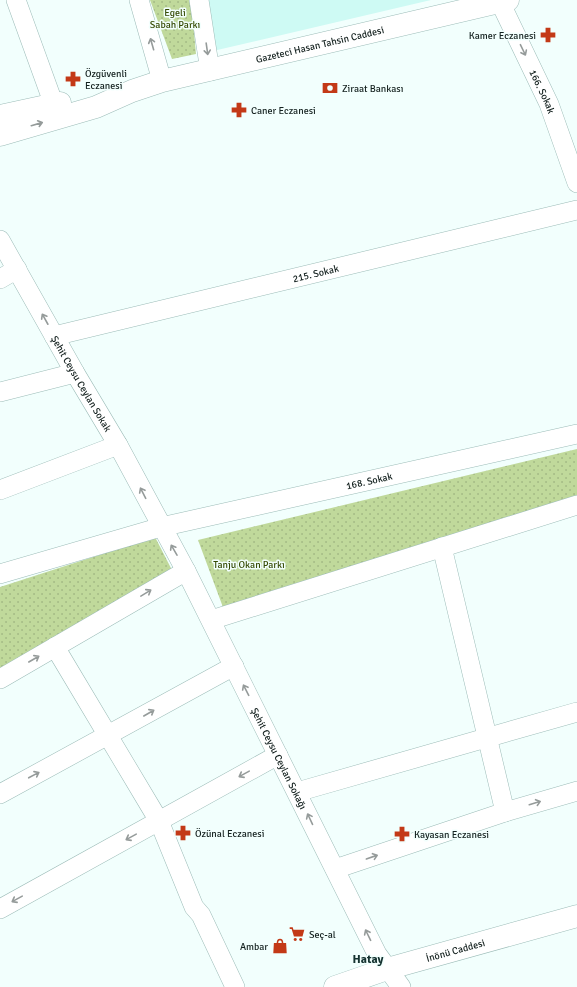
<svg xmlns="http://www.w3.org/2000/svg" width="577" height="987" font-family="Signika,sans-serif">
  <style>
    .built { fill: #cefaf4 }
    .grass { fill: url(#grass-dots) }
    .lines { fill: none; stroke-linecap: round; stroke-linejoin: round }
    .minor-casing { stroke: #9cbcb8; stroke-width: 20 }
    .secondary-casing { stroke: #9cbcb8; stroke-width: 23 }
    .primary-casing { stroke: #9cbcb8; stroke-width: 23 }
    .minor { stroke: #fff; stroke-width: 19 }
    .secondary { stroke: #fff; stroke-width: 22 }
    .primary { stroke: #fff; stroke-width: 22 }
    .oneway { stroke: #959b9a }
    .labels { text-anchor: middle; stroke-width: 3; stroke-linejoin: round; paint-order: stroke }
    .park-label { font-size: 10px; fill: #354a03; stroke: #f2fffd }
    .poi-label { font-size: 10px; fill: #14211f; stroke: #f2fffd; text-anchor: start }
    .street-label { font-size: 10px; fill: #14211f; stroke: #f2fffd }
    .quarter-label { font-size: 12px; font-weight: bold; fill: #163331; stroke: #f2fffd }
  </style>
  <defs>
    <pattern id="grass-dots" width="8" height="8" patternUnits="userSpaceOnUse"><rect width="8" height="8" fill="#c0d99b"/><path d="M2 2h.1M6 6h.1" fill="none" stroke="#a4ba85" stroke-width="1.8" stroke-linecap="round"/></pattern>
  </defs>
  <rect width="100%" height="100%" fill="#f2fffd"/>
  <path class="built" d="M 202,0 L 431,0 L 213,51 Z"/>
  <path class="grass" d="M 150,0 L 191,0 L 196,54 L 172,59 Z
    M 577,449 L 577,497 L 224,610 L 198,540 Z
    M 155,537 L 174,574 L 0,668 L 0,587 Z"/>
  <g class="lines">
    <defs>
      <g id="minor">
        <path d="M 16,0 L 54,105"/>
        <path d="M 139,0 L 162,81"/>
        <path d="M 199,0 L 210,71"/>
        <path id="s1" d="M 500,2 L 549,104 L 577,183"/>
        <path id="s2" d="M 0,240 L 75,373 L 118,445 L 186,571 L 377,954 L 401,987"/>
        <path d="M 0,279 L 17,269"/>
        <path id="s3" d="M 54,336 L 577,210"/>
        <path d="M 0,392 L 75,373"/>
        <path d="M 0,490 L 118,445"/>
        <path d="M 442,547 L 505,812"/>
        <path id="s4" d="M 0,574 L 161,527 L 577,434"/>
        <path d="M 211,620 L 577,505"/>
        <path d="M 55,647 L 159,821 L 194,907 L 201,915 L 235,987"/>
        <path d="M 0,679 L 186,571"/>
        <path d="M 297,792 L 577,712"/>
        <path d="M 0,794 L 234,666"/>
        <path d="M 335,869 L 505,812 L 577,791"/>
        <path d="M 0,909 L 278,755"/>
      </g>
      <g id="secondary">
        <path d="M 0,116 L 60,103"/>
        <path id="s5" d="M 0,135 L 96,107 L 132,91 L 162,81 L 508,0"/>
      </g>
      <g id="primary">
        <path id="s6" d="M 335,987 L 387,969 L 577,916"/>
      </g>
    </defs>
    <use href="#minor" class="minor-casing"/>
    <use href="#secondary" class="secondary-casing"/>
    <use href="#primary" class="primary-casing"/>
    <use href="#minor" class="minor"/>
    <use href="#secondary" class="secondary"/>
    <use href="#primary" class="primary"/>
  </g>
  <defs><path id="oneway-shaft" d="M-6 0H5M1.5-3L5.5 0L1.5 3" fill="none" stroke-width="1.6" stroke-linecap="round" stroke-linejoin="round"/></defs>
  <g class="oneway">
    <use href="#oneway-shaft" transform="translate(152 44) rotate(-106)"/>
    <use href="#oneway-shaft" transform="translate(207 49) rotate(82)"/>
    <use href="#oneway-shaft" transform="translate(523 50) rotate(64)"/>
    <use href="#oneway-shaft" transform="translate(37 124) rotate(-16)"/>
    <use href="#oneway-shaft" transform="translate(45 319) rotate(-119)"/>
    <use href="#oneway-shaft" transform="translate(143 493) rotate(-117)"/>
    <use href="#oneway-shaft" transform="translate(174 550) rotate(-120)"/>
    <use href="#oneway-shaft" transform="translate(146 593) rotate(-31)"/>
    <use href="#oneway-shaft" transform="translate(34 659) rotate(-30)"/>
    <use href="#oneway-shaft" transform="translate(246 690) rotate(-117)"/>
    <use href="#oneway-shaft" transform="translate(149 713) rotate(-30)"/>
    <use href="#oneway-shaft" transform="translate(244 774) rotate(151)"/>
    <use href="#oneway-shaft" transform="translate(34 775) rotate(-28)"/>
    <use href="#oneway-shaft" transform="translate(535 803) rotate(-17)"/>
    <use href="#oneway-shaft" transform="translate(310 819) rotate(-115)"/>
    <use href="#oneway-shaft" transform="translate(131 837) rotate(151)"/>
    <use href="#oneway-shaft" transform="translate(372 857) rotate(-19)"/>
    <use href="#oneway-shaft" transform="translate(17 899) rotate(151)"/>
    <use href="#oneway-shaft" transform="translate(368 935) rotate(-116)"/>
  </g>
  <defs>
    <symbol id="pharmacy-bare" viewBox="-9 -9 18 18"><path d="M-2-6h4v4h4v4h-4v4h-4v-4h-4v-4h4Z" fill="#c33917" stroke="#f2fffd" stroke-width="2.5" paint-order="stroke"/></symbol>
    <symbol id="bank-bare" viewBox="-9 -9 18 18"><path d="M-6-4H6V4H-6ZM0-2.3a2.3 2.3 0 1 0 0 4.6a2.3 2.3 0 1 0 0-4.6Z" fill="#c33917" stroke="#f2fffd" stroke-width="2.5" paint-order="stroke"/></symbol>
    <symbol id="supermarket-bare" viewBox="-9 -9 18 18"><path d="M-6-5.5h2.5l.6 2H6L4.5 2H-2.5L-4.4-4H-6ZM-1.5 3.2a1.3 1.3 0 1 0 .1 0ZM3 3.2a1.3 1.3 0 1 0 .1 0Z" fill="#c33917" stroke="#f2fffd" stroke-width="2.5" paint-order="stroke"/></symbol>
    <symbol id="shop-bare" viewBox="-9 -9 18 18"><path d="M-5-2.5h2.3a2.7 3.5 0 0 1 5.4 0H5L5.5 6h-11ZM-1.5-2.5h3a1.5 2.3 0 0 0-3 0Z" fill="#c33917" stroke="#f2fffd" stroke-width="2.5" paint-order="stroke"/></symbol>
  </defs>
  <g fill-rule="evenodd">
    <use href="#pharmacy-bare" x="537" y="24" width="22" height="22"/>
    <use href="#pharmacy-bare" x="62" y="68" width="22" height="22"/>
    <use href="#bank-bare" x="319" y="77" width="22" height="22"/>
    <use href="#pharmacy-bare" x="228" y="99" width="22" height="22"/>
    <use href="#pharmacy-bare" x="172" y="822" width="22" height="22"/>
    <use href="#pharmacy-bare" x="391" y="823" width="22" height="22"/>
    <use href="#supermarket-bare" x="286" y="923" width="22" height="22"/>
    <use href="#shop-bare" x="269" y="935" width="22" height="22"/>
  </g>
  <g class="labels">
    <g class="park-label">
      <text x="175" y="16">Egeli<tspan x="175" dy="12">Sabah Parkı</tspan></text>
      <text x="249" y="568">Tanju Okan Parkı</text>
    </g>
    <g class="poi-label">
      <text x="536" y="39" text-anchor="end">Kamer Eczanesi</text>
      <text x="85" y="77">Özgüvenli<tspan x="85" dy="12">Eczanesi</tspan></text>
      <text x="342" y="92">Ziraat Bankası</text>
      <text x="251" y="114">Caner Eczanesi</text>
      <text x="195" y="837">Özünal Eczanesi</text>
      <text x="414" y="838">Kayasan Eczanesi</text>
      <text x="309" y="938">Seç-al</text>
      <text x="268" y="950" text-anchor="end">Ambar</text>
    </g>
    <g class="street-label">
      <text dy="4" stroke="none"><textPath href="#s5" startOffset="333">Gazeteci Hasan Tahsin Caddesi</textPath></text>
      <text dy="4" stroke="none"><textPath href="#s1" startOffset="99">166. Sokak</textPath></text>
      <text dy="4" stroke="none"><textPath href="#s3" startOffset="269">215. Sokak</textPath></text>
      <text dy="4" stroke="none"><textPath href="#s2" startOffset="165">Şehit Ceysu Ceylan Sokak</textPath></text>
      <text dy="4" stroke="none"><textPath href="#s4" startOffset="381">168. Sokak</textPath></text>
      <text dy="4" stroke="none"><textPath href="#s2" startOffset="589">Şehit Ceysu Ceylan Sokağı</textPath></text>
      <text dy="4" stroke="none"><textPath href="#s6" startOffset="126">İnönü Caddesi</textPath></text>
    </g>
    <g class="quarter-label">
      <text x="368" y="963">Hatay</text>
    </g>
  </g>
</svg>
